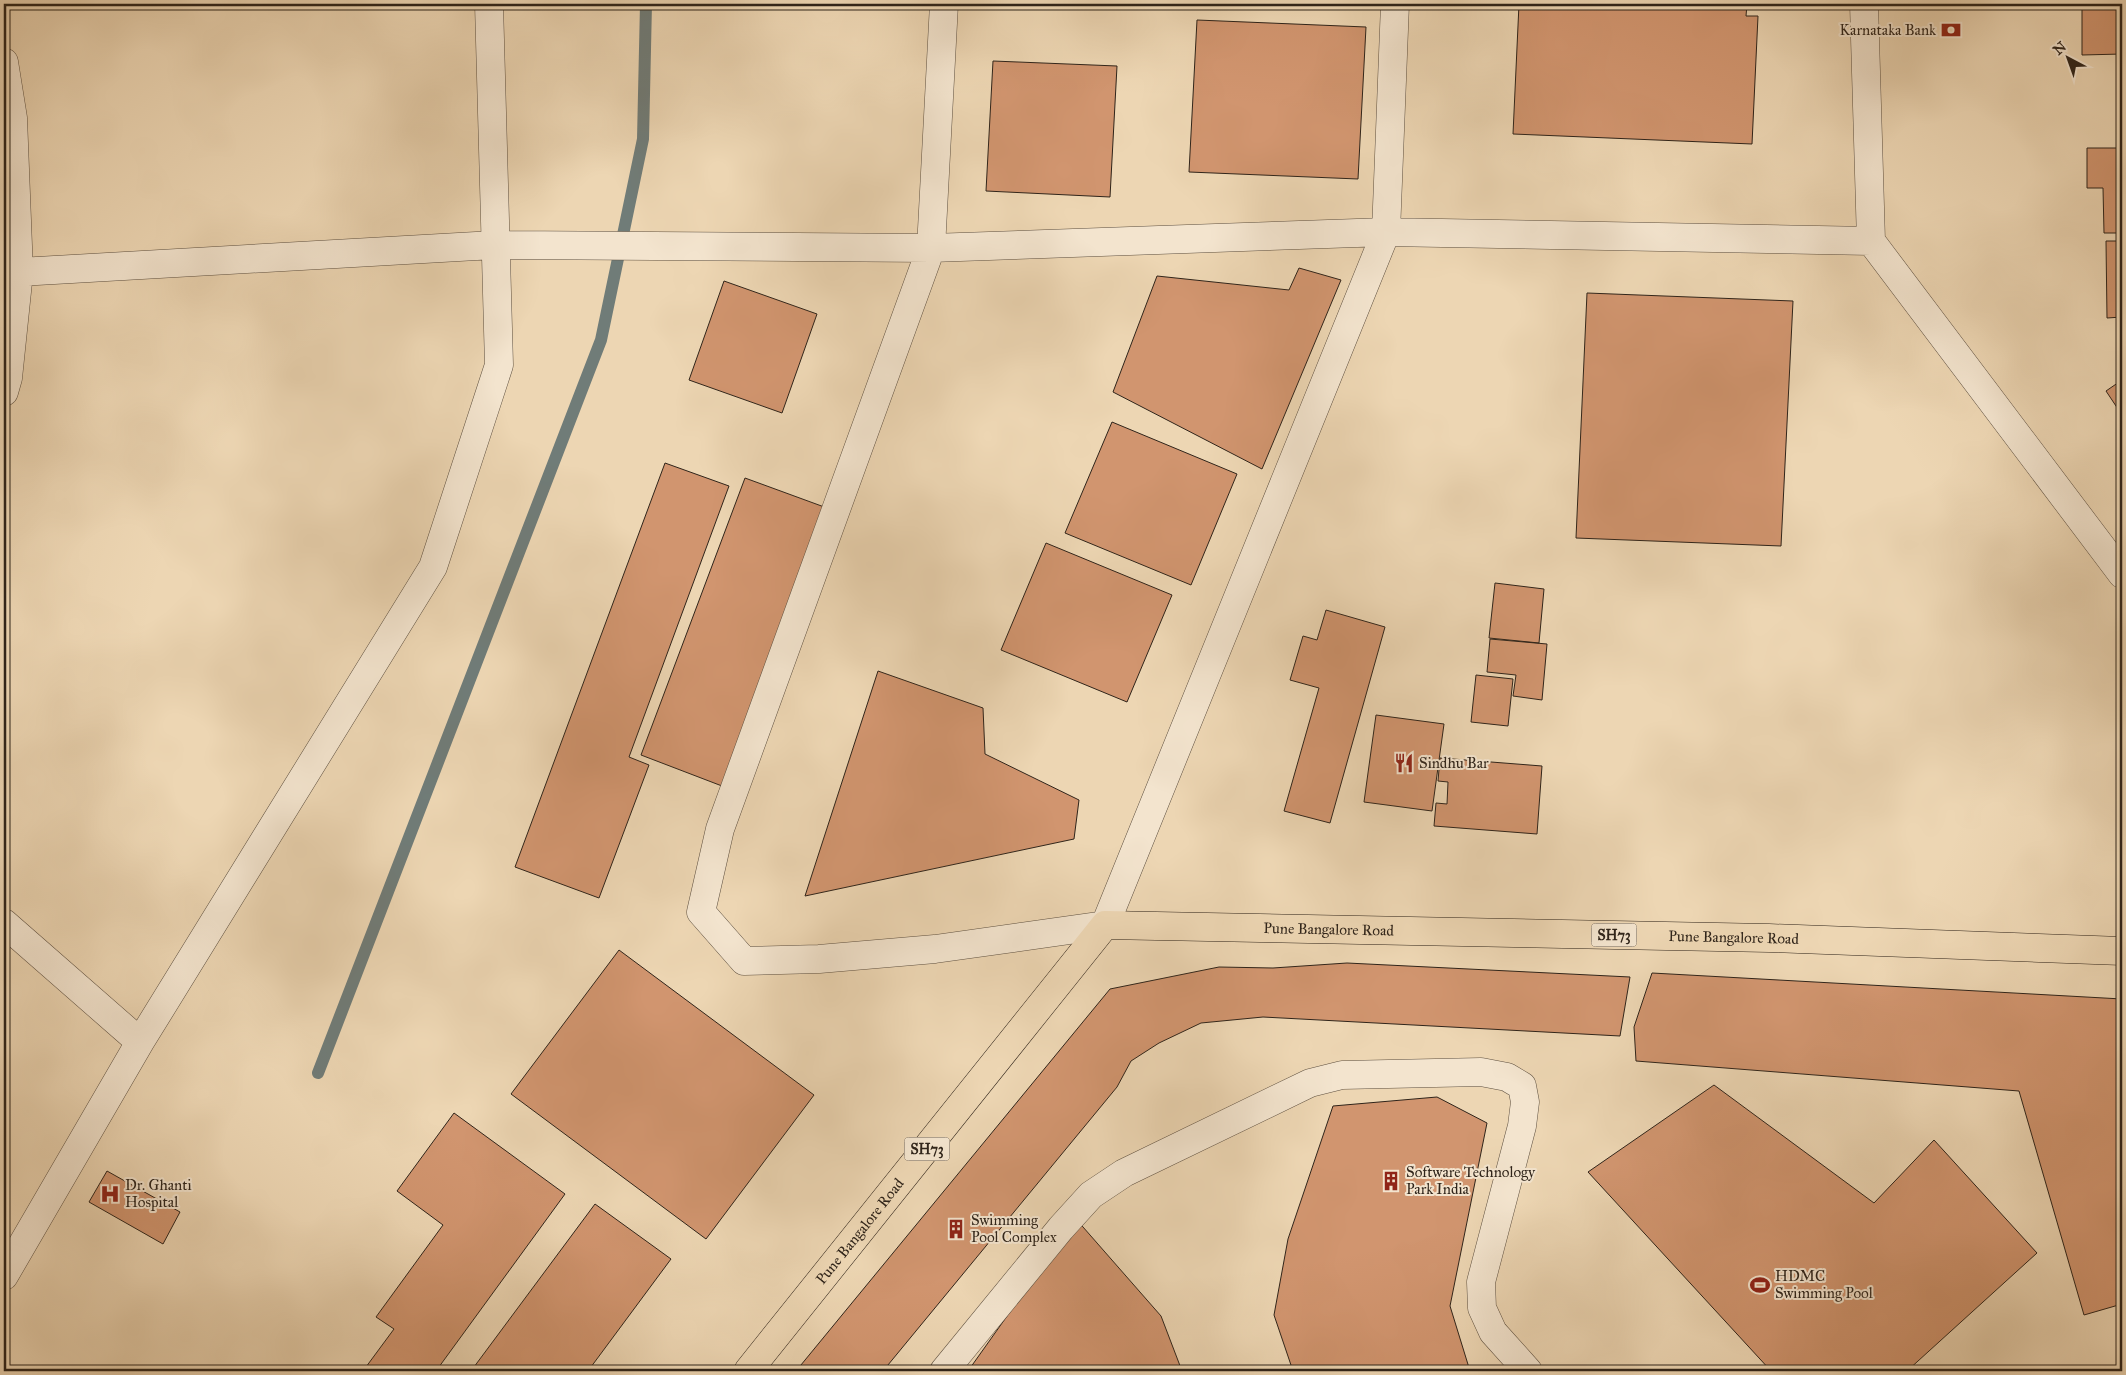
<svg xmlns="http://www.w3.org/2000/svg" width="2126" height="1375" font-family="'IM FELL Great Primer',serif">
  <style>
    .lines { fill: none; stroke-linecap: round; stroke-linejoin: round }
    .stream { stroke: #707c78; stroke-width: 12 }
    .building { fill: #d1956f; stroke: #2f241a }
    .street-casing { stroke: #5e5040; stroke-width: 29 }
    .primary-casing { stroke: #2f241a; stroke-width: 29 }
    .street { stroke: #f3e4ce; stroke-width: 28 }
    .primary { stroke: #edd6b3; stroke-width: 28 }
    .labels { text-anchor: middle; stroke-width: 4; stroke-linejoin: round; paint-order: stroke }
    .shield { fill: #f3e4ce; stroke: #6a5e50; stroke-width: 1 }
    .shield-label { font-size: 14px; font-weight: bold; fill: #2f241a }
    .poi-label { font-size: 15px; fill: #2f241a; stroke: #f3e4ce; text-anchor: start }
    .street-label { font-size: 15px; fill: #2f241a; stroke: #f3e4ce }
  </style>
  <rect width="100%" height="100%" fill="#edd6b3"/>
  <filter id="stains"><feTurbulence type="fractalNoise" baseFrequency=".004" numOctaves="4"/><feColorMatrix values="0 0 0 0 .2 0 0 0 0 .09 0 0 0 0 .02 0 0 0 .5 -.17"/></filter>
  <radialGradient id="worn" r=".72"><stop offset=".6" stop-color="#630" stop-opacity="0"/><stop offset="1" stop-color="#630" stop-opacity=".3"/></radialGradient>
  <g class="lines">
    <path class="stream" d="M 318,1073 L 601,340 L 643,139 L 646,4"/>
  </g>
  <path class="building" d="M 1519,4 L 1747,4 L 1746,16 L 1758,16 L 1752,144 L 1513,134 Z
    M 2082,4 L 2122,4 L 2122,54 L 2082,55 Z
    M 1197,20 L 1366,27 L 1358,179 L 1189,172 Z
    M 993,61 L 1117,66 L 1110,197 L 986,191 Z
    M 2087,148 L 2122,148 L 2122,233 L 2104,233 L 2103,188 L 2087,188 Z
    M 2106,241 L 2122,241 L 2122,317 L 2107,318 Z
    M 1299,268 L 1341,280 L 1262,469 L 1113,392 L 1157,276 L 1289,290 Z
    M 724,281 L 817,314 L 782,413 L 689,380 Z
    M 1587,293 L 1793,301 L 1781,546 L 1576,538 Z
    M 2122,380 L 2122,415 L 2106,391 Z
    M 1112,422 L 1237,474 L 1191,585 L 1065,533 Z
    M 665,463 L 729,486 L 629,757 L 649,765 L 599,898 L 515,867 Z
    M 745,478 L 827,508 L 722,786 L 641,755 Z
    M 1046,543 L 1172,595 L 1127,702 L 1001,650 Z
    M 1495,583 L 1544,589 L 1539,643 L 1489,638 Z
    M 1326,610 L 1385,627 L 1330,823 L 1284,811 L 1319,688 L 1290,680 L 1303,636 L 1317,640 Z
    M 1490,639 L 1547,644 L 1542,700 L 1513,696 L 1516,675 L 1487,672 Z
    M 878,671 L 983,708 L 985,754 L 1079,800 L 1074,839 L 805,896 Z
    M 1476,675 L 1513,679 L 1508,726 L 1471,722 Z
    M 1376,715 L 1444,724 L 1432,811 L 1364,802 Z
    M 1440,758 L 1542,766 L 1537,834 L 1434,826 L 1436,803 L 1447,804 L 1448,782 L 1438,781 Z
    M 619,950 L 814,1095 L 706,1239 L 511,1094 Z
    M 1347,963 L 1630,977 L 1620,1036 L 1263,1017 L 1201,1023 L 1159,1043 L 1131,1061 L 1117,1087 L 883,1371 L 796,1371 L 1110,989 L 1219,967 L 1273,968 Z
    M 1652,973 L 2122,999 L 2122,1304 L 2084,1315 L 2019,1091 L 1636,1061 L 1634,1027 Z
    M 1714,1085 L 1874,1203 L 1934,1140 L 2037,1253 L 1907,1371 L 1771,1371 L 1588,1172 Z
    M 1437,1097 L 1487,1123 L 1450,1306 L 1470,1371 L 1293,1371 L 1274,1315 L 1288,1239 L 1333,1106 Z
    M 454,1113 L 565,1194 L 436,1371 L 363,1371 L 394,1329 L 376,1317 L 443,1225 L 397,1191 Z
    M 107,1171 L 180,1212 L 163,1244 L 89,1202 Z
    M 595,1204 L 671,1259 L 588,1371 L 471,1371 Z
    M 1076,1219 L 1161,1316 L 1182,1371 L 968,1371 Z"/>
  <g class="lines">
    <defs>
      <path id="street" d="M 944,4 L 931,248 L 720,829 L 701,912 L 744,961 L 819,959 L 935,949 L 1105,925 L 1386,232 L 1395,4
        M 1864,4 L 1871,241 L 2122,574
        M 4,62 L 13,118 L 19,272 L 8,378 L 4,392
        M 19,272 L 494,245 L 931,248 L 1386,232 L 1871,241
        M 4,923 L 140,1042
        M 4,1276 L 140,1042 L 433,567 L 499,365 L 489,4
        M 944,1371 L 1061,1228 L 1091,1195 L 1124,1173 L 1310,1083 L 1342,1075 L 1481,1072 L 1507,1077 L 1522,1086 L 1525,1102 L 1522,1126 L 1481,1282 L 1482,1308 L 1493,1332 L 1528,1371"/>
      <g id="primary">
        <path id="s1" d="M 748,1371 L 1105,925 L 1769,938 L 2122,951"/>
      </g>
    </defs>
    <use href="#street" class="street-casing"/>
    <use href="#primary" class="primary-casing"/>
    <use href="#street" class="street"/>
    <use href="#primary" class="primary"/>
  </g>
  <defs>
    <symbol id="bank-bare" viewBox="-9 -9 18 18"><path d="M-6-4H6V4H-6ZM0-2.3a2.3 2.3 0 1 0 0 4.6a2.3 2.3 0 1 0 0-4.6Z" fill="#8f2418" stroke="#f3e4ce" stroke-width="2.5" paint-order="stroke"/></symbol>
    <symbol id="restaurant-bare" viewBox="-9 -9 18 18"><path d="M-5-6h1v4h1v-4h1v4h1v-4h1v5L-1.5 .5V6h-2V.5L-5-1ZM5-6V6H3V1.5H1.5Q1.5-4 5-6Z" fill="#8f2418" stroke="#f3e4ce" stroke-width="2.5" paint-order="stroke"/></symbol>
    <symbol id="building-bare" viewBox="-9 -9 18 18"><path d="M-4-6H4V6H1V3H-1V6H-4ZM-2.5-4.3h1.7v1.8h-1.7ZM.8-4.3h1.7v1.8H.8ZM-2.5-1h1.7V.8h-1.7ZM.8-1h1.7V.8H.8Z" fill="#8f2418" stroke="#f3e4ce" stroke-width="2.5" paint-order="stroke"/></symbol>
    <symbol id="hospital-bare" viewBox="-9 -9 18 18"><path d="M-5-5h3v3.5h4V-5h3V5h-3V1.5h-4V5h-3Z" fill="#8f2418" stroke="#f3e4ce" stroke-width="2.5" paint-order="stroke"/></symbol>
    <symbol id="stadium-bare" viewBox="-9 -9 18 18"><path d="M0-5a6.5 5 0 1 0 0 10a6.5 5 0 1 0 0-10ZM-3.5-1.8h7v3.6h-7Z" fill="#8f2418" stroke="#f3e4ce" stroke-width="2.5" paint-order="stroke"/></symbol>
  </defs>
  <g fill-rule="evenodd">
    <use href="#bank-bare" x="1937" y="16" width="28" height="28"/>
    <use href="#restaurant-bare" x="1390" y="749" width="28" height="28"/>
    <use href="#building-bare" x="1377" y="1167" width="28" height="28"/>
    <use href="#hospital-bare" x="96" y="1180" width="28" height="28"/>
    <use href="#building-bare" x="942" y="1215" width="28" height="28"/>
    <use href="#stadium-bare" x="1746" y="1271" width="28" height="28"/>
  </g>
  <g class="labels">
    <g class="shield">
      <rect x="1591.5" y="923.5" width="45" height="23" rx="4"/>
      <rect x="904.5" y="1137.5" width="45" height="23" rx="4"/>
    </g>
    <g class="shield-label">
      <text x="1614" y="940">SH73</text>
      <text x="927" y="1154">SH73</text>
    </g>
    <g class="poi-label">
      <text x="1936" y="35" text-anchor="end">Karnataka Bank</text>
      <text x="1419" y="768">Sindhu Bar</text>
      <text x="1406" y="1177">Software Technology<tspan x="1406" dy="17">Park India</tspan></text>
      <text x="125" y="1190">Dr. Ghanti<tspan x="125" dy="17">Hospital</tspan></text>
      <text x="971" y="1225">Swimming<tspan x="971" dy="17">Pool Complex</tspan></text>
      <text x="1775" y="1281">HDMC<tspan x="1775" dy="17">Swimming Pool</tspan></text>
    </g>
    <g class="street-label">
      <text dy="5" stroke="none"><textPath href="#s1" startOffset="795">Pune Bangalore Road</textPath></text>
      <text dy="5" stroke="none"><textPath href="#s1" startOffset="1200">Pune Bangalore Road</textPath></text>
      <text dy="5" stroke="none"><textPath href="#s1" startOffset="179">Pune Bangalore Road</textPath></text>
    </g>
  </g>
  <rect width="2126" height="1375" fill="none" stroke="#edd6b3" stroke-width="20"/>
  <rect x="5" y="5" width="2116" height="1365" fill="none" stroke="#2f241a" stroke-width="2.5"/>
  <rect x="10" y="10" width="2106" height="1355" fill="none" stroke="#2f241a"/>
  <g transform="translate(2068 58) rotate(319)" stroke="#f3e4ce" stroke-width="4" paint-order="stroke">
  <path d="M0-4L9 19L0 12L-9 19Z" fill="#2f241a"/>
  <text y="-8" font-size="14" font-weight="bold" text-anchor="middle" fill="#2f241a">N</text>
  </g>
  <rect width="100%" height="100%" filter="url(#stains)"/>
  <rect width="100%" height="100%" fill="url(#worn)"/>
</svg>
